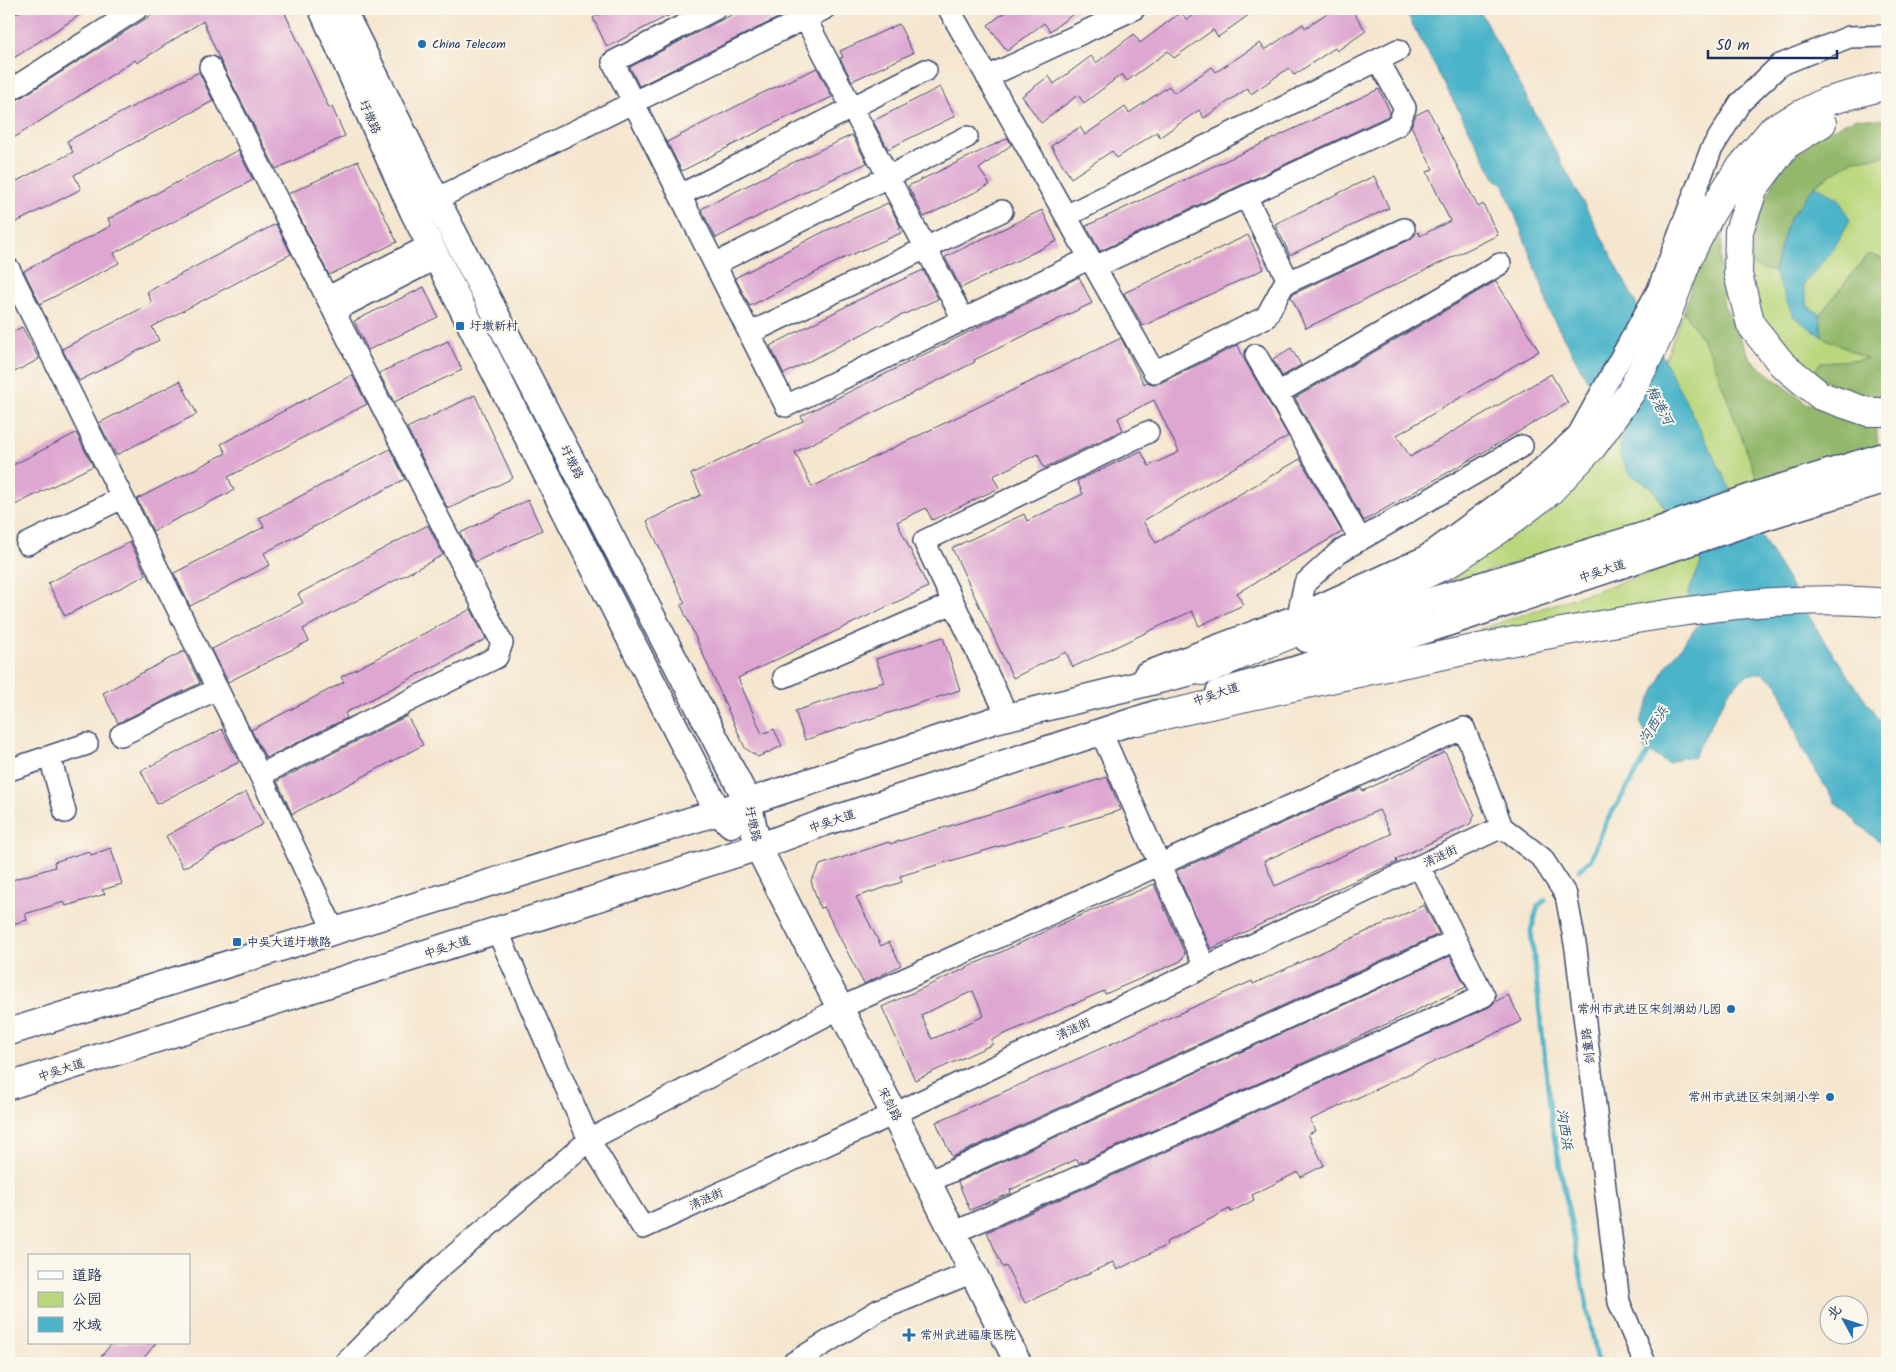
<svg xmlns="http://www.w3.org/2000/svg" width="1896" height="1372" font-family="Kalam,'LXGW WenKai TC',sans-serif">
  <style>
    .green { fill: #bad77d; stroke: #6a836e }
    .forest { fill: #93b86c; stroke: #577465 }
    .water { fill: #4bb4c9; stroke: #337294 }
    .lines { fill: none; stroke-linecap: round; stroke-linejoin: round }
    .stream { stroke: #4bb4c9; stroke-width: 5 }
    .building { fill: #dea7d1; fill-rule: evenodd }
    .minor-casing { stroke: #3c4a6f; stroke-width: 24 }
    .major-casing { stroke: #3c4a6f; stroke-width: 29 }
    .highway-casing { stroke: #3c4a6f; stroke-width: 30 }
    .minor { stroke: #fff; stroke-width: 21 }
    .major { stroke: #fff; stroke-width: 26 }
    .highway { stroke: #fff; stroke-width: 28 }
    .poi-dot { fill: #1f6fb2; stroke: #fbf7ec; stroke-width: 2 }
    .labels { text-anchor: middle; stroke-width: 4; stroke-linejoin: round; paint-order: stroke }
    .poi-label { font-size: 12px; fill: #1b2f5e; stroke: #fbf7ec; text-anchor: start }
    .street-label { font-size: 12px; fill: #1b2f5e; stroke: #fbf7ec }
    .water-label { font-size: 14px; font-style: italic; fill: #29577e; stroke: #fbf7ec }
  </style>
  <rect width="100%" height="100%" fill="#fbf7ec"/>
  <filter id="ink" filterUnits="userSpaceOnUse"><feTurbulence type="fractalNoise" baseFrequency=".02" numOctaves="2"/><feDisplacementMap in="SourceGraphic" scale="10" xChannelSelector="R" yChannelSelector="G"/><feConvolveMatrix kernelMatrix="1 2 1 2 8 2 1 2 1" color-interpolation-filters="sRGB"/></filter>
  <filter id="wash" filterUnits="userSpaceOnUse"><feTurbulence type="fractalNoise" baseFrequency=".0096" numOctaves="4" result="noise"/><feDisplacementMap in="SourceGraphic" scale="20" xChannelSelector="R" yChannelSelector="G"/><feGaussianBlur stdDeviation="1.12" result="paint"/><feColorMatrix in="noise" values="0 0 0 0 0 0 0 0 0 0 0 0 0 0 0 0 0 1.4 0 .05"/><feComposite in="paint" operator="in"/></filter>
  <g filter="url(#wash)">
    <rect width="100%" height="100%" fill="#f5e6cf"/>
    <path class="green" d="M 1887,156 L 1887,260 L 1868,254 L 1820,314 L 1808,307 L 1803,285 L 1833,250 L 1838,198 L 1815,185 L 1854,160 Z
      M 1751,265 L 1774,272 L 1794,316 L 1822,337 L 1868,359 L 1821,362 L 1811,376 L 1777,346 L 1755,306 Z
      M 1684,311 L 1710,352 L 1759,484 L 1733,494 L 1664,362 Z
      M 1622,429 L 1620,456 L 1629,473 L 1653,489 L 1668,514 L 1452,583 L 1449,574 L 1518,533 L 1584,474 Z
      M 1697,557 L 1701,563 L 1688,594 L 1692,601 L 1482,636 L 1480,629 Z"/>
    <path class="forest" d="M 1856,118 L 1887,120 L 1887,156 L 1854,160 L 1815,185 L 1788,221 L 1774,272 L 1751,265 L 1756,223 L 1777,175 L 1808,140 Z
      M 1725,216 L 1720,262 L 1724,305 L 1751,360 L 1806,403 L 1876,424 L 1878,446 L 1759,484 L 1710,352 L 1684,311 L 1694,277 Z
      M 1869,254 L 1887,260 L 1887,395 L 1865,396 L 1811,376 L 1821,362 L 1867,359 L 1822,337 L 1820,314 Z"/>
    <path class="water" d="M 1404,9 L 1479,9 L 1606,245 L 1733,494 L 1764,540 L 1821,636 L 1887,731 L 1887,849 L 1836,804 L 1803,751 L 1778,684 L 1762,673 L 1747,675 L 1729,691 L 1693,758 L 1681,757 L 1668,764 L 1643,748 L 1646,735 L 1640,721 L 1666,667 L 1703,618 L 1688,594 L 1701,563 L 1653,489 L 1629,473 L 1620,456 L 1622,429 L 1615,403 L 1588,382 L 1549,311 L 1544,291 L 1503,183 L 1496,180 Z
      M 1815,185 L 1838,198 L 1850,220 L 1833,250 L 1803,285 L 1808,307 L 1820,314 L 1822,337 L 1793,316 L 1774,272 L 1788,221 Z"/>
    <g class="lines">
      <path class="stream" d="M 1579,870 L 1591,859 L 1605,824 L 1652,747
        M 1545,900 L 1538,906 L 1531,931 L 1552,1125 L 1598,1363"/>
    </g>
    <g id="blocks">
      <path class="building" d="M 24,9 L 89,9 L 9,61 L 9,18 Z
        M 161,9 L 283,9 L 329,108 L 332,107 L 345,136 L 276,169 L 220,60 L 203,21 L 137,63 L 135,60 L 9,141 L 9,105 Z
        M 611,9 L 681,9 L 607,47 L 593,18 Z
        M 743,9 L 796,9 L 639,86 L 630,67 Z
        M 1009,9 L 1080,9 L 1050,31 L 1044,23 L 1007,51 L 988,25 Z
        M 1202,9 L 1257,9 L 1218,37 L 1213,30 L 1174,58 L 1168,51 L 1127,81 L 1122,74 L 1084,103 L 1078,95 L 1041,123 L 1022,96 L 1049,76 L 1054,84 L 1091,56 L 1096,63 L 1134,34 L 1140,43 L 1181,12 L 1187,20 Z
        M 1333,9 L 1351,9 L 1366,31 L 1337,51 L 1335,48 L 1294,75 L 1289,68 L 1251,94 L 1248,88 L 1204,118 L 1199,110 L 1160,137 L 1157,132 L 1117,158 L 1112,151 L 1071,178 L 1051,146 L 1080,127 L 1085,135 L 1125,107 L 1129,113 L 1169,86 L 1174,93 L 1212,67 L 1216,72 L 1260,43 L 1265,50 L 1303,24 L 1305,28 Z
        M 899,24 L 913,53 L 852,81 L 840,58 L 843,57 L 840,51 Z
        M 817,68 L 832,97 L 775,123 L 682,171 L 667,142 L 756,96 Z
        M 199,72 L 213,101 L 74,175 L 81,189 L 9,226 L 9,185 L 73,152 L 67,141 Z
        M 940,87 L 955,116 L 888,149 L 873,121 Z
        M 1379,89 L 1390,112 L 1388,116 L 1100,251 L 1086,226 Z
        M 1428,109 L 1478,207 L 1483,204 L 1498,235 L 1306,328 L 1291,297 L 1293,294 L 1409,240 L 1418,232 L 1420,236 L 1450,221 L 1427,172 L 1433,169 L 1411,126 L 1416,115 Z
        M 852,135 L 867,163 L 809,190 L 716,238 L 701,209 L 790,164 Z
        M 1008,138 L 1011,145 L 979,169 L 990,185 L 924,217 L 908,186 Z
        M 238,150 L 253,180 L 114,253 L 119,263 L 40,304 L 24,271 L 111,226 L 108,219 Z
        M 358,161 L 397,242 L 329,275 L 288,194 Z
        M 1374,176 L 1389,208 L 1290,255 L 1275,224 Z
        M 888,203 L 901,228 L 899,229 L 901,233 L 842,259 L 750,306 L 735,278 L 823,232 Z
        M 1042,210 L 1057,241 L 961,288 L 945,257 Z
        M 276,224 L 291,254 L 152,327 L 159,340 L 79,381 L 62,349 L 152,303 L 147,292 Z
        M 1248,235 L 1264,269 L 1143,326 L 1124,293 Z
        M 923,270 L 938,299 L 878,326 L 784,374 L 770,346 L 856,301 Z
        M 1079,277 L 1092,303 L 974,360 L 975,362 L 795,452 L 812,487 L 1121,338 L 1144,384 L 1147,382 L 1153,384 L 1160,383 L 1238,345 L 1245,361 L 1288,436 L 1143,521 L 1156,543 L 1300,459 L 1342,532 L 1237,593 L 1243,605 L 1199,626 L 1192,611 L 1073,667 L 1066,652 L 1013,678 L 952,548 L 1024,514 L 1027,521 L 1083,494 L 1077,481 L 1141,451 L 1149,466 L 1179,452 L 1154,400 L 1118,418 L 1123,430 L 1044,468 L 1038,454 L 993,476 L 999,488 L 932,520 L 926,508 L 897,522 L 928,587 L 738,678 L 762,734 L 774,729 L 782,746 L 758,757 L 745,748 L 681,605 L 685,603 L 647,521 L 701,495 L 691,474 L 803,421 L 801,416 Z
        M 1496,281 L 1539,351 L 1397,435 L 1410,457 L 1551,374 L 1568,403 L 1364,521 L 1295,398 Z
        M 424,287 L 438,317 L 368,350 L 354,321 Z
        M 22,327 L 39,359 L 9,375 L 9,334 Z
        M 448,341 L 462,370 L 394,402 L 379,373 Z
        M 1291,348 L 1301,365 L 1282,376 L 1273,359 Z
        M 352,375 L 367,404 L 228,477 L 234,490 L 153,531 L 137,499 L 226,453 L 221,444 Z
        M 180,381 L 197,414 L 116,455 L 99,423 Z
        M 475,395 L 513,478 L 448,509 L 407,428 Z
        M 76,433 L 93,466 L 9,508 L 9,467 Z
        M 390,449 L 405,479 L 264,553 L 270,565 L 190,606 L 174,573 L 264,527 L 259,518 Z
        M 528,500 L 542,530 L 475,562 L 460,533 Z
        M 428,525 L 443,555 L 303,629 L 309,641 L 228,682 L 212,649 L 303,603 L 298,594 Z
        M 130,542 L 146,575 L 65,616 L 48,583 Z
        M 471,609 L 486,639 L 345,713 L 347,718 L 266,758 L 251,730 L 344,682 L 341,677 Z
        M 943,637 L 960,690 L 805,740 L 795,711 L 884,682 L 876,659 Z
        M 184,651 L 200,683 L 118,723 L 103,693 Z
        M 407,716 L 423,745 L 292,814 L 277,781 Z
        M 222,729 L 239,762 L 157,804 L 141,771 Z
        M 1445,752 L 1475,815 L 1470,824 L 1396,859 L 1397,862 L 1287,911 L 1211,949 L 1176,871 L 1361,788 L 1363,791 ZM 1379,810 L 1391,834 L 1275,886 L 1264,861 Z
        M 1107,777 L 1121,810 L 900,876 L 902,882 L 856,897 L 881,946 L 889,942 L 901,965 L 864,984 L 824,907 L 820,908 L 811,881 L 820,865 L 889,842 L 890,844 L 1002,810 Z
        M 246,792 L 263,824 L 183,868 L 166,836 Z
        M 111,848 L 122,884 L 102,890 L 105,894 L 66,906 L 64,902 L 25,914 L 27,920 L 9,925 L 9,881 L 55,867 L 54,862 L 89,851 L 91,855 Z
        M 1154,884 L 1185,954 L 1181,961 L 1105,994 L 1104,991 L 991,1040 L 993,1044 L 915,1080 L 882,1007 L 1070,920 ZM 973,991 L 984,1016 L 932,1039 L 921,1015 Z
        M 1424,905 L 1439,934 L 952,1157 L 936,1122 L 1252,981 L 1253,984 Z
        M 1450,956 L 1466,987 L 1288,1070 L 1079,1163 L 1077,1159 L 1010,1190 L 1011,1193 L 970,1210 L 958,1182 Z
        M 1508,995 L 1522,1021 L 1310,1120 L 1315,1131 L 1308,1134 L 1324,1165 L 1301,1177 L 1298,1172 L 1252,1195 L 1254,1200 L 1231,1212 L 1229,1209 L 1201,1224 L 1166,1242 L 1167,1245 L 1117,1270 L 1113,1262 L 1025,1303 L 1006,1266 L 1003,1268 L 987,1232 L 1489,1007 L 1495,1002 Z
        M 112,1343 L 156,1343 L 140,1363 L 96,1363 Z"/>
    </g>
  </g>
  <g filter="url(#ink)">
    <use href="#blocks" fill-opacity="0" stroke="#3c4a6f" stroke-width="1"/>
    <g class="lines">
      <defs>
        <path id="minor" d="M 715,9 L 613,62 L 786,406 L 1090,258
          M 949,9 L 1154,372 L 1266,317 L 1284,284 L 1404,229
          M 805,18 L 963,319
          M 210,67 L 502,643 L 497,657 L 260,775
          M 987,77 L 1134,9
          M 9,91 L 137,9
          M 680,195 L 926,70
          M 1246,197 L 1289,282
          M 422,206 L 824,9
          M 1066,216 L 1398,50
          M 715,264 L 967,137
          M 1095,267 L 1398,125 L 1405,108 L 1378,60
          M 9,269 L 260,775 L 334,931
          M 328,297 L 430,245
          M 334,311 L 437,258
          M 750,333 L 1002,211
          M 1256,355 L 1360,539
          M 1278,393 L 1500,264
          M 27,544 L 122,498
          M 1298,615 L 1305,583 L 1339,552 L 1522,446
          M 1145,673 L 1298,615 L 1425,557 L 1526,483 L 1578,435 L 1658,290 L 1711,150 L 1740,103 L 1780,65 L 1849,37 L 1887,36
          M 784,677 L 953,603
          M 1008,717 L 924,541 L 1148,432
          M 1101,732 L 1205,967
          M 121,735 L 217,689
          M 50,757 L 65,812
          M 9,770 L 87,744
          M 497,930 L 589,1140 L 643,1228 L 894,1114 L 1502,827
          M 928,1182 L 1456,940
          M 953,1233 L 1484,996 L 1419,866
          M 345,1363 L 437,1270 L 589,1140 L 840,1008 L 1464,728 L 1502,827 L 1542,858 L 1566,895 L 1576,949 L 1619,1302 L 1645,1363
          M 793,1363 L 879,1310 L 973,1272"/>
        <path id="major" d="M 322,9 L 413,211 L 718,812 L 731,824
          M 342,9 L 436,199 L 748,802 L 758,847 L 894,1114 L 1018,1363
          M 1307,639 L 1649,534 L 1760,494 L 1887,455
          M 1219,693 L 1435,627 L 1768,516 L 1887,479
          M 9,1032 L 718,812 L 995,720 L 1224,664
          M 9,1086 L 758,847 L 823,823 L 1158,713"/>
        <path id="highway" d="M 1822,123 L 1786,145 L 1754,188 L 1739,231 L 1738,274 L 1751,325 L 1782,364 L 1821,396 L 1868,412 L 1887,412
          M 1202,671 L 1344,612 L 1449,563 L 1500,529 L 1549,492 L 1593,446 L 1631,392 L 1661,331 L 1689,256 L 1711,213 L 1736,173 L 1773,129 L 1825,102 L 1887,85
          M 1137,721 C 1273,691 1408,661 1545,635 C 1653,615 1777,592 1887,603"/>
      </defs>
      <use href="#minor" class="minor-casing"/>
      <use href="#major" class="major-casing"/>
      <use href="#highway" class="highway-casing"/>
      <use href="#minor" class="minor"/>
      <use href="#major" class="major"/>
      <use href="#highway" class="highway"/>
    </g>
  </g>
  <g class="poi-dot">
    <circle cx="422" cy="44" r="5"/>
    <rect x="455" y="321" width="10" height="10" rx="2.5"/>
    <rect x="232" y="937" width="10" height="10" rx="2.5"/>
    <circle cx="1731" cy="1009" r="5"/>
    <circle cx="1830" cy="1097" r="5"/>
    <path d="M906.5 1327.5h5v5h5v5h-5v5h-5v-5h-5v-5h5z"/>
  </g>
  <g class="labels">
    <g class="poi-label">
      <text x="432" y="48">China Telecom</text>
      <text x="470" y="330">圩墩新村</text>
      <text x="247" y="946">中吴大道圩墩路</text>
      <text x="1721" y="1013" text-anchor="end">常州市武进区宋剑湖幼儿园</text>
      <text x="1820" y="1101" text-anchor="end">常州市武进区宋剑湖小学</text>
      <text x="920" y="1339">常州武进福康医院</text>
    </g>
    <g class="street-label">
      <text transform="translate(370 117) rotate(66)" y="4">圩墩路</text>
      <text transform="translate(572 462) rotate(63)" y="4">圩墩路</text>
      <text transform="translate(1602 571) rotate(-18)" y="4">中吴大道</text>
      <text transform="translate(1216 694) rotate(-19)" y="4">中吴大道</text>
      <text transform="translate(832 821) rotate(-19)" y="4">中吴大道</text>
      <text transform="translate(753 824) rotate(77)" y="4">圩墩路</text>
      <text transform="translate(1440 856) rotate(-25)" y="4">清涟街</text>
      <text transform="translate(447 947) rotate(-18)" y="4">中吴大道</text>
      <text transform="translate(1073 1029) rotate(-25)" y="4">清涟街</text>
      <text transform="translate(1588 1046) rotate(-97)" y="4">剑童路</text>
      <text transform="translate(61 1070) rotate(-18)" y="4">中吴大道</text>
      <text transform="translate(890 1104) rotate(63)" y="4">宋剑路</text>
      <text transform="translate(706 1199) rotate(-24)" y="4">清涟街</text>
    </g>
    <g class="water-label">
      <text transform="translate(1660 405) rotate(62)" y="5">梅港河</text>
      <text transform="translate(1653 725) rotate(-58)" y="5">沟西浜</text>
      <text transform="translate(1565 1129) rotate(81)" y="5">沟西浜</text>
    </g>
  </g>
  <rect width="1896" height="1372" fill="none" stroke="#fbf7ec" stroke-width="30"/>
  <rect x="28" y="1254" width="162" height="90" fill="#fbf7ec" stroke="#a1a7b3"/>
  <rect x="38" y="1271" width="25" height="8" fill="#ffffff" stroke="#a1a7b3"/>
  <text x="72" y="1280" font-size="15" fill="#1b2f5e">道路</text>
  <rect x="38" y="1292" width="25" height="15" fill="#bad77d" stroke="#a1a7b3"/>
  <text x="72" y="1304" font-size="15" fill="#1b2f5e">公园</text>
  <rect x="38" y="1317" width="25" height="15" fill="#4bb4c9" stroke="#a1a7b3"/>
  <text x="72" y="1330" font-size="15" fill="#1b2f5e">水域</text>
  <g transform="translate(1844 1320) rotate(310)"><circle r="24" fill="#fbf7ec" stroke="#a1a7b3"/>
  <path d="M0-4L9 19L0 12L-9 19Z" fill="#1f6fb2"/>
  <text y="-8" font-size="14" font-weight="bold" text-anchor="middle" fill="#1b2f5e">北</text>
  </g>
  <path d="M1708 50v8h129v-8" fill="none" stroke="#1b2f5e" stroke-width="2.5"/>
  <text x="1716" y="50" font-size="15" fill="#1b2f5e" stroke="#fbf7ec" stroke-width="4" paint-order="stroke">50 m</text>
</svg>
